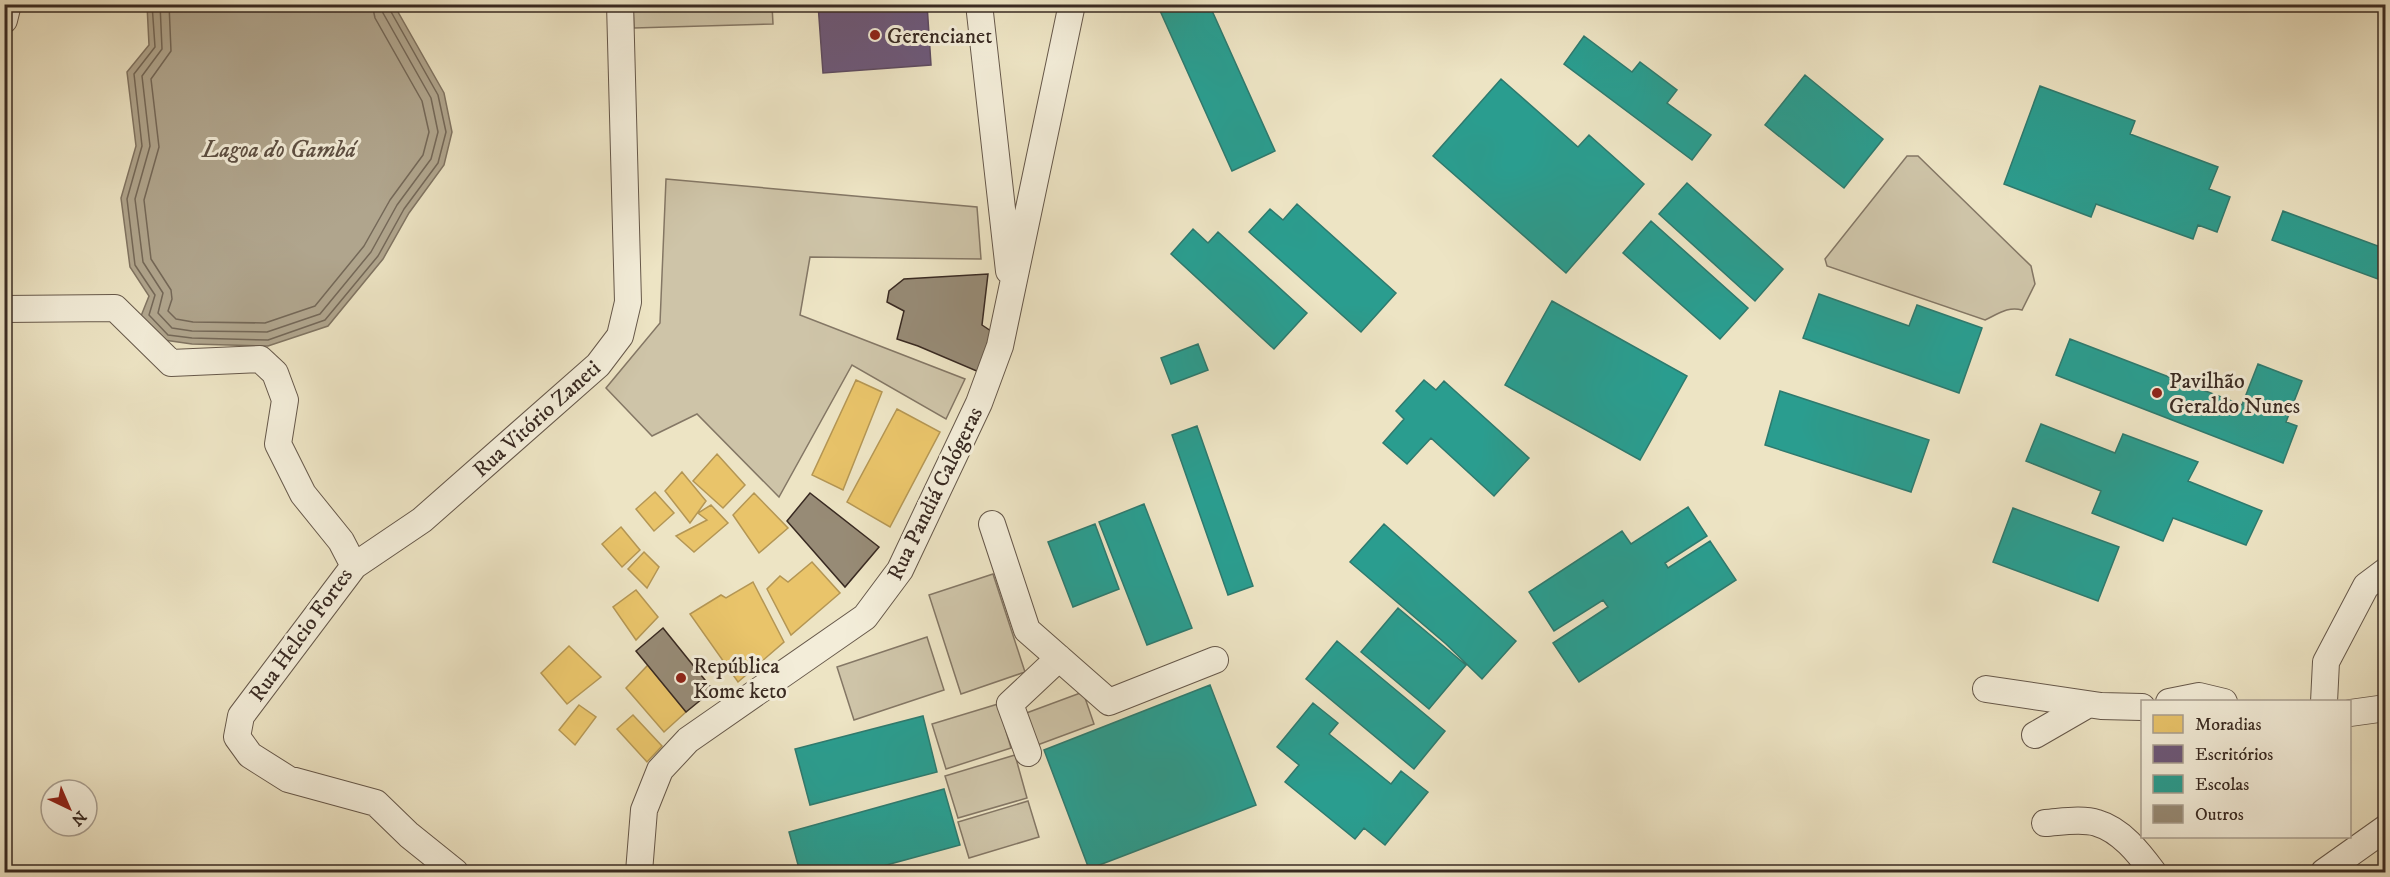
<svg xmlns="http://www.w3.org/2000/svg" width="2390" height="877" font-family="'IM FELL DW Pica',serif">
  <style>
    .green { fill: #cec4a8; stroke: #847765; stroke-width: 1.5 }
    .water { fill: #b0a58d; stroke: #807462; stroke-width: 1.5 }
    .homes { fill: #e9c46a; stroke: #b49654; stroke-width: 1.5 }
    .offices { fill: #6d597a; stroke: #5d4b60; stroke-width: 1.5 }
    .schools { fill: #2a9d8f; stroke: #2e7a6e; stroke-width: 1.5 }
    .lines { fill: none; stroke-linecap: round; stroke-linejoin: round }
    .shore { stroke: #746858; stroke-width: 1.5 }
    .building { fill: #978b76; stroke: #392a22; stroke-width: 1.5 }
    .minor-casing { stroke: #66584a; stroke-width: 28 }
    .minor { stroke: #f3edd9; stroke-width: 26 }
    .poi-dot { fill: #8f2418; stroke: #f3edd9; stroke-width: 2 }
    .labels { text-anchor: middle; stroke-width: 6; stroke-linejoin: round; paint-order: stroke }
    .poi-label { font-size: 22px; fill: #392a22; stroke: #f3edd9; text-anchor: start }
    .street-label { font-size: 22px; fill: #392a22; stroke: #f3edd9 }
    .water-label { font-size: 24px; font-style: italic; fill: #5d4f42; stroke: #f3edd9 }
  </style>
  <rect width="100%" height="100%" fill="#ede4c4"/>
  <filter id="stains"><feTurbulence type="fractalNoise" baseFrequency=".00333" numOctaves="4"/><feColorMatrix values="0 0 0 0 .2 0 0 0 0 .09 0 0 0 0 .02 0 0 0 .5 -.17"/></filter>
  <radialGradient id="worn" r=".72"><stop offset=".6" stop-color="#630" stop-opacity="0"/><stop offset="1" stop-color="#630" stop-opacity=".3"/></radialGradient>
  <path class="green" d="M 633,5 L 772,5 L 773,24 L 634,28 Z
    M 1907,156 L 1918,156 L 2031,266 L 2035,284 L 2022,310 C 2008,306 1998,314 1985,320 L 1827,266 L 1825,259 Z
    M 666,179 L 977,207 L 981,259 L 810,257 L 800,315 L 965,379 L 946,419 L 852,365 L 779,497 L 697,414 L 652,436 L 606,388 L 660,323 Z
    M 993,574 L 1025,672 L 961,694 L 929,595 Z
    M 927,637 L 944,690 L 854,720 L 837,667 Z
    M 1083,692 L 1094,724 L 1032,747 L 1021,715 Z
    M 998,704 L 1011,748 L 946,769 L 932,724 Z
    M 1015,755 L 1027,798 L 958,818 L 945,776 Z
    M 1028,801 L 1039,837 L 969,858 L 958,822 Z"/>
  <path class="water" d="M 147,5 L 394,5 L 444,93 L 452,132 L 444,165 L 409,213 L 383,259 L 328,326 L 268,346 L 192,344 L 164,340 L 141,316 L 149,296 L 130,267 L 121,198 L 136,146 L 127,72 L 149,45 Z"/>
  <path class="homes" d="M 856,380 L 882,392 L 843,490 L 812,475 Z
    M 897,409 L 940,432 L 890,527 L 847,502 Z
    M 717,454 L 745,485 L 723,508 L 693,481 Z
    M 682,472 L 706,501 L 690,523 L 665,491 Z
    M 655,492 L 674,513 L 654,531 L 636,509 Z
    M 754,493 L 788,528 L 759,553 L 733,515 Z
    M 711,505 L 728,523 L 694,552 L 676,536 L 707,520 L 698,513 Z
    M 621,527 L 640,550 L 622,567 L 602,544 Z
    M 644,552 L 659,567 L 647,588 L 628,569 Z
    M 812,562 L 840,593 L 791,635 L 767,589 L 780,576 L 788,582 Z
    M 753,582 L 784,642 L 738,682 L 690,614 L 721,595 L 726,598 Z
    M 636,590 L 658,617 L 636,640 L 613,607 Z
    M 569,646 L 601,677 L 567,704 L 541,673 Z
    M 648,665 L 686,712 L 664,732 L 626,688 Z
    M 579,705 L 596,717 L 575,745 L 559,730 Z
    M 633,715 L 662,746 L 647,762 L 617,729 Z"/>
  <path class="offices" d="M 818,4 L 927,4 L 931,65 L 823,73 Z"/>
  <path class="schools" d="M 1157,4 L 1209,4 L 1275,151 L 1232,171 Z
    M 1584,36 L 1632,72 L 1640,62 L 1677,90 L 1667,103 L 1711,135 L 1692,160 L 1564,64 Z
    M 1805,75 L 1883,139 L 1844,188 L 1765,125 Z
    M 1501,79 L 1578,147 L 1589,135 L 1644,184 L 1566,273 L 1433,156 Z
    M 2040,86 L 2135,121 L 2130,134 L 2218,167 L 2209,189 L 2230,197 L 2217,232 L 2198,225 L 2193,239 L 2096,204 L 2091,217 L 2004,184 Z
    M 1687,183 L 1783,269 L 1755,301 L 1659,214 Z
    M 1297,204 L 1396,293 L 1361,332 L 1249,232 L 1270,209 L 1283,220 Z
    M 2283,211 L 2386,249 L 2386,282 L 2272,240 Z
    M 1651,221 L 1748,308 L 1720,339 L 1623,253 Z
    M 1193,229 L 1208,243 L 1218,232 L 1307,313 L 1274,349 L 1171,254 Z
    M 1819,294 L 1909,326 L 1917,305 L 1982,328 L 1959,393 L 1803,338 Z
    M 1552,301 L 1687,376 L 1640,460 L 1505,385 Z
    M 2070,339 L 2242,405 L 2258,364 L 2302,381 L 2286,422 L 2297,426 L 2283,463 L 2056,375 Z
    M 1198,344 L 1208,370 L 1171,384 L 1161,358 Z
    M 1424,380 L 1436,390 L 1444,381 L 1529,458 L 1494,496 L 1431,438 L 1407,464 L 1383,443 L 1404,419 L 1396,411 Z
    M 1780,391 L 1929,440 L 1911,492 L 1765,445 Z
    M 2041,424 L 2115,453 L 2123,434 L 2198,462 L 2188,481 L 2262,511 L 2246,545 L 2173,518 L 2163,541 L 2092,513 L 2101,491 L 2026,461 Z
    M 1197,426 L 1253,586 L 1228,595 L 1172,435 Z
    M 1144,504 L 1192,628 L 1147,645 L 1099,522 Z
    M 1688,507 L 1707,536 L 1665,563 L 1668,568 L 1710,541 L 1736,580 L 1579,682 L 1553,643 L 1608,607 L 1603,600 L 1554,631 L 1529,592 L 1622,531 L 1631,544 Z
    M 2013,508 L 2119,547 L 2098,601 L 1993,562 Z
    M 1095,524 L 1119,589 L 1073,607 L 1048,542 Z
    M 1384,524 L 1516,641 L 1482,679 L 1446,644 L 1350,562 Z
    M 1398,608 L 1466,665 L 1429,709 L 1361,652 Z
    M 1337,641 L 1445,731 L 1414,769 L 1306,679 Z
    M 1210,685 L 1256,805 L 1089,869 L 1044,750 Z
    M 1313,703 L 1338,723 L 1329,734 L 1391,784 L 1401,771 L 1428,792 L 1385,845 L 1364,828 L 1355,839 L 1285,782 L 1299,765 L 1277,747 Z
    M 923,716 L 937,772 L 810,805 L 795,749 Z
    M 944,789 L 960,845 L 861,872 L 800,872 L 789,832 Z"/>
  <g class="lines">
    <path class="shore" d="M 152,4 L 155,47 L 134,74 L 142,146 L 127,199 L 135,265 L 155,295 L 149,315 L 168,335 L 192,338 L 268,340 L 325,320 L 378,256 L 404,209 L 438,163 L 446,132 L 438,95 L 390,10 L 389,4
      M 160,4 L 162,49 L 142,76 L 150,146 L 135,199 L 143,262 L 163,293 L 158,313 L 172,328 L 192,331 L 267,332 L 320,314 L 371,252 L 397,205 L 431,159 L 438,132 L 431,98 L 383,13 L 381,4
      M 169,4 L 171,51 L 151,79 L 159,147 L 144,200 L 151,259 L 171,290 L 172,299 L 168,311 L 176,319 L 193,322 L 265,323 L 315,306 L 364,246 L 390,200 L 423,155 L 429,132 L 422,101 L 375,18 L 372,4"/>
  </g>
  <path class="building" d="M 988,274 L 982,325 L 991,331 L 979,372 L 918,346 L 897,339 L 904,311 L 887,302 L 889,291 L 904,279 Z
    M 810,493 L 879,547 L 845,587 L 787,521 Z
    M 663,628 L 713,690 L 686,712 L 636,651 Z"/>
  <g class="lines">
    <defs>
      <path id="minor" d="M 979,4 L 1009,271
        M 4,20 L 8,4
        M 4,309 L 115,308 L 171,363 L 260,359 L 275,373 L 285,400 L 278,444 L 303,494 L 341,541 L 354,566 L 241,716 L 237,737 L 250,755 L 288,779 L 376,803 L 409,835 L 455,872
        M 992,524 L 1027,630 L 1109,702 L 1215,660
        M 354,566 L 422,520 L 598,365 L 620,336 L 628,302 L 620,4
        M 1986,689 L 2101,706 L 2142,707
        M 2169,702 L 2199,696 L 2224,702
        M 2324,702 L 2326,662 L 2366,586 L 2386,571
        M 2350,713 L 2386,708
        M 2035,735 L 2087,705
        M 1028,753 L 1010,704 L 1059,658
        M 2045,823 C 2061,822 2082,818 2097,823 C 2121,830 2139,853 2153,872
        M 639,872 L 644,810 L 660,770 L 688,740 L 865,617 L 900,570 L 979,403 L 1000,346 L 1072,4
        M 2324,872 L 2386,828"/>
    </defs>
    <use href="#minor" class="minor-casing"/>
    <use href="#minor" class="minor"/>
  </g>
  <g class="poi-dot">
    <circle cx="875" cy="35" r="6"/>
    <circle cx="2157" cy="393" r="6"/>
    <circle cx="681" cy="678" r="6"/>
  </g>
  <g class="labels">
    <g class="poi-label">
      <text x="887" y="43">Gerencianet</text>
      <text x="2169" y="388">Pavilhão<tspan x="2169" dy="25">Geraldo Nunes</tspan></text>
      <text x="693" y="673">República<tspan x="693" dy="25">Kome keto</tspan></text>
    </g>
    <g class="street-label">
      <text transform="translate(536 418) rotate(-42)" y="8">Rua Vitório Zaneti</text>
      <text transform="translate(934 493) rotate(-64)" y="8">Rua Pandiá Calógeras</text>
      <text transform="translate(300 634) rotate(-54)" y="8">Rua Helcio Fortes</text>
    </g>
    <g class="water-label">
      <text x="279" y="157">Lagoa do Gambá</text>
    </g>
  </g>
  <rect width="2390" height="877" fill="none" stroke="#ede4c4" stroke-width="24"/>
  <rect x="6" y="6" width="2378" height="865" fill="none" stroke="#392a22" stroke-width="3"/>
  <rect x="12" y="12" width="2366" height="853" fill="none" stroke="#392a22" stroke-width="1.5"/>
  <rect x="2141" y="700" width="210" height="138" fill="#f3edd9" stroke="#a99f90" stroke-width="1.5"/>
  <rect x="2153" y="715" width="30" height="18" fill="#e9c46a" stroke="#a99f90" stroke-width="1.5"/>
  <text x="2195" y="730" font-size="18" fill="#392a22">Moradias</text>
  <rect x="2153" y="745" width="30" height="18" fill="#6d597a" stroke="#a99f90" stroke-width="1.5"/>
  <text x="2195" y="760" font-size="18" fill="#392a22">Escritórios</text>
  <rect x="2153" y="775" width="30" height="18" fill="#2a9d8f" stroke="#a99f90" stroke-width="1.5"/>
  <text x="2195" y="790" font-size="18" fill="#392a22">Escolas</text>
  <rect x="2153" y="805" width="30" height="18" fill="#978b76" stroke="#a99f90" stroke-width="1.5"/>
  <text x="2195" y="820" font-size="18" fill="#392a22">Outros</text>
  <g transform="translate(69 808) rotate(136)"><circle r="28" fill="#f3edd9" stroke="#a99f90" stroke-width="1.5"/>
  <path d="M0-4.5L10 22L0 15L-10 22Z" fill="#8f2418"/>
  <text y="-9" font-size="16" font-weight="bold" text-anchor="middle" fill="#392a22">N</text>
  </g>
  <rect width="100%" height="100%" filter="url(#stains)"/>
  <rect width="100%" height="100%" fill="url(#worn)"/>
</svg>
